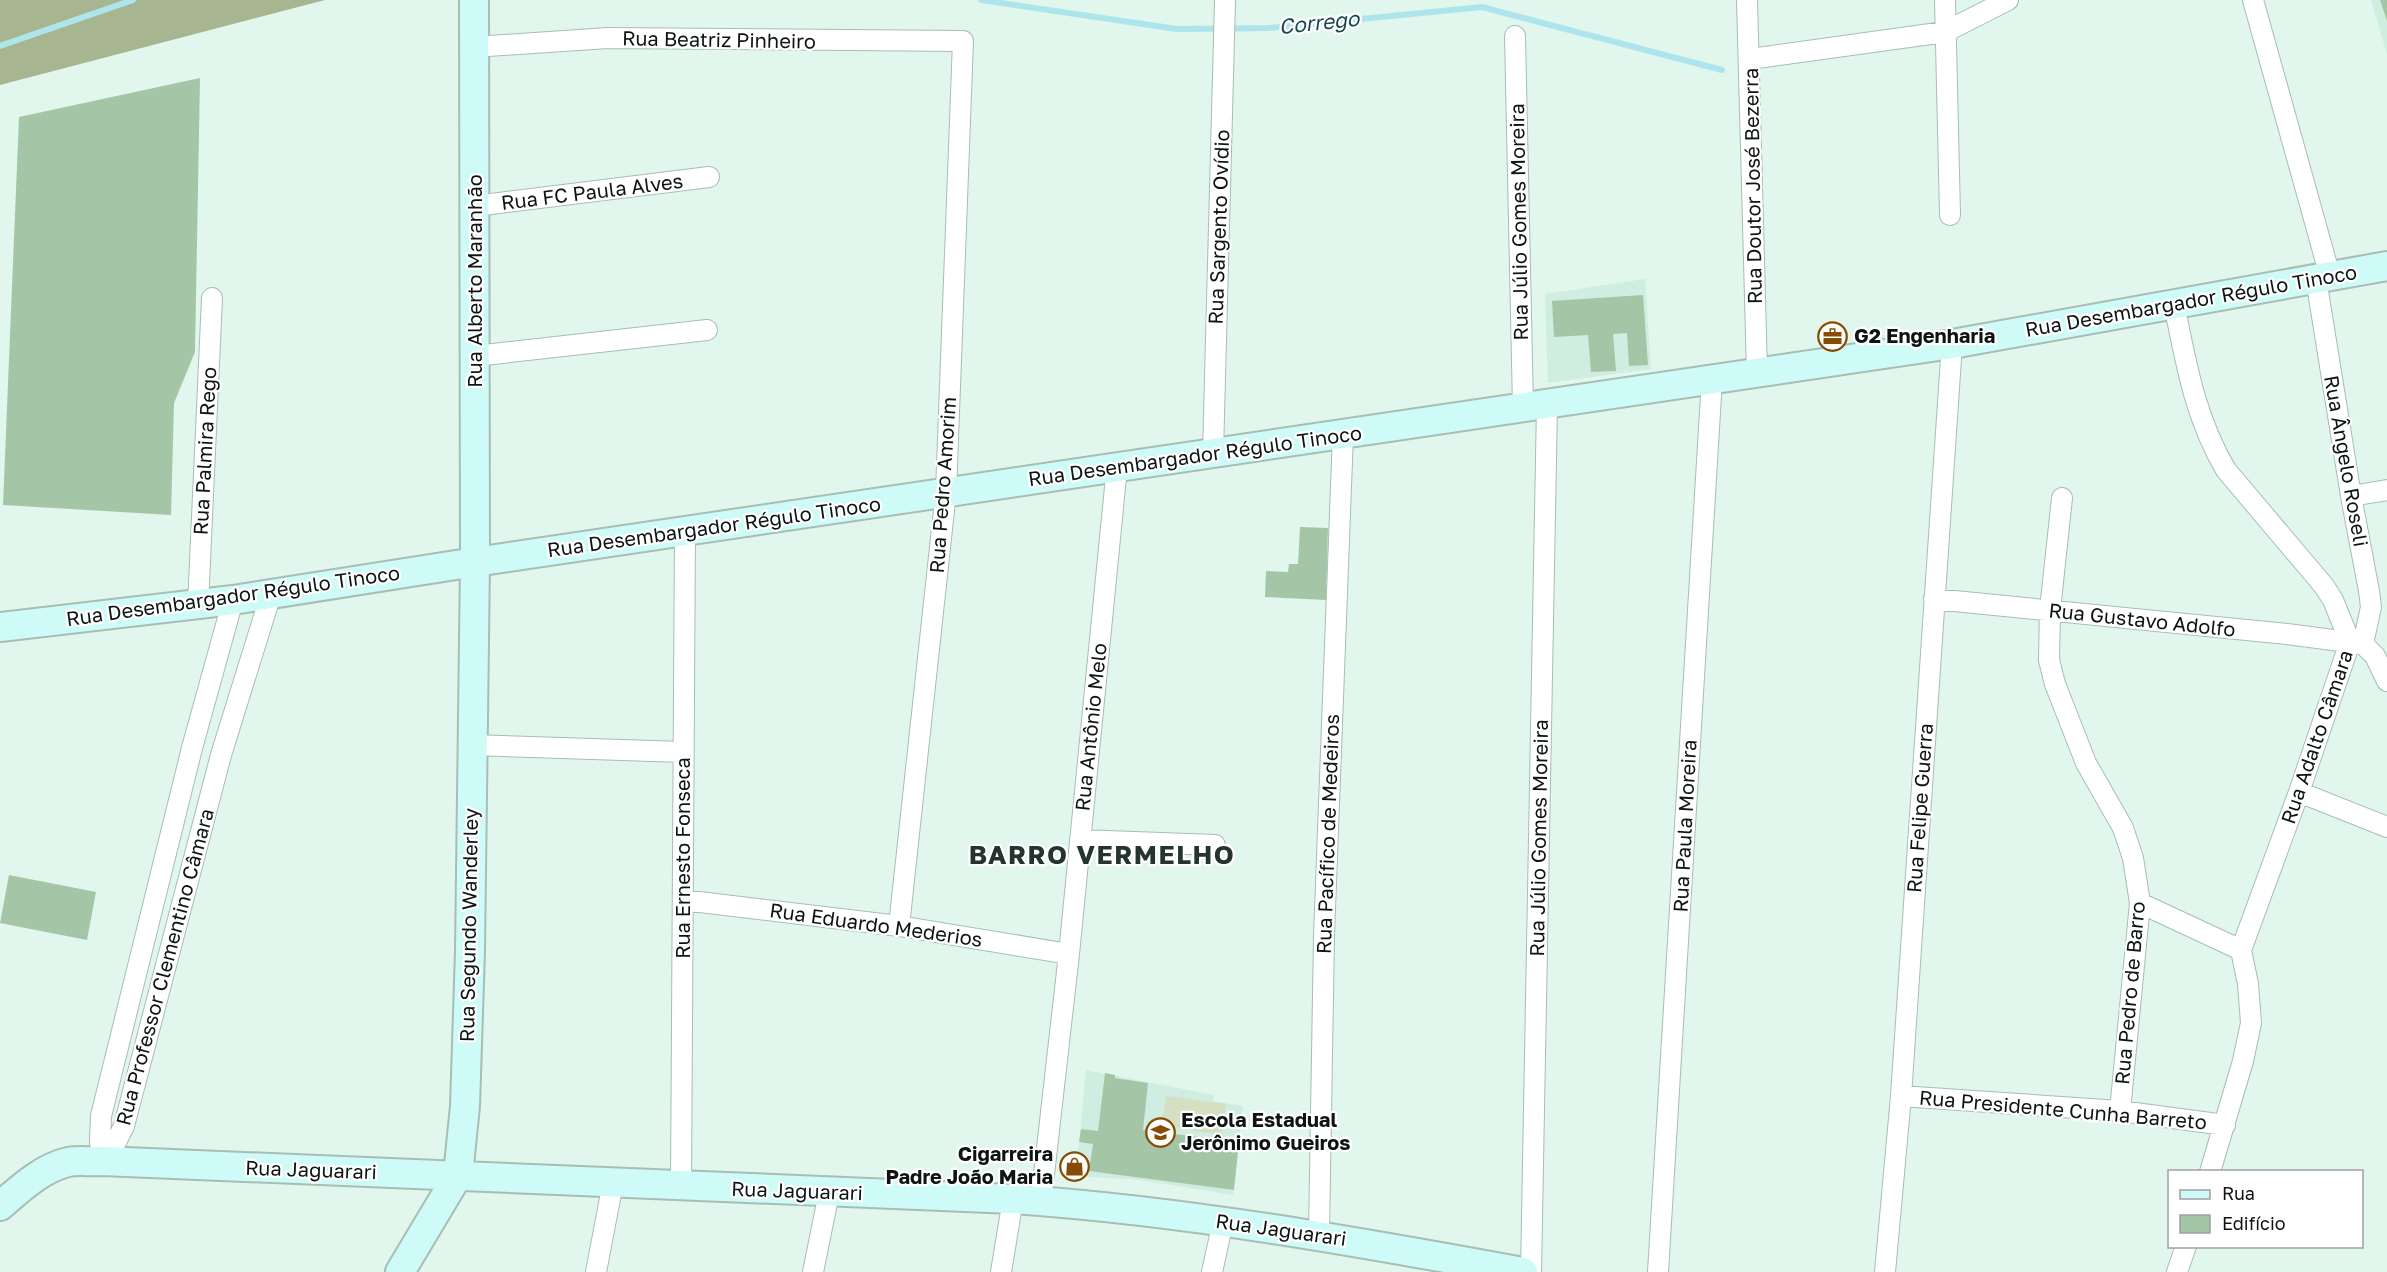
<svg xmlns="http://www.w3.org/2000/svg" width="2387" height="1272" font-family="'Golos Text',sans-serif">
  <style>
    .built { fill: #cfede0 }
    .green { fill: #d5e0c3 }
    .forest { fill: #a7b690 }
    .lines { fill: none; stroke-linecap: round; stroke-linejoin: round }
    .stream { stroke: #aee5ed; stroke-width: 6 }
    .building { fill: #a5c6a6 }
    .street-casing { stroke: #a8bdb4; stroke-width: 22 }
    .secondary-casing { stroke: #a8bdb4; stroke-width: 32 }
    .street { stroke: #fff; stroke-width: 20 }
    .secondary { stroke: #cefbf7; stroke-width: 28 }
    .labels { text-anchor: middle; stroke-width: 4.5; stroke-linejoin: round; paint-order: stroke }
    .street-label { font-size: 20px; fill: #0d1411; stroke: #fff }
    .poi-label { font-size: 20px; font-weight: bold; fill: #0d1411; stroke: #fff; text-anchor: start }
    .water-label { font-size: 21px; font-style: italic; fill: #18484f; stroke: #fff }
    .district-label { font-size: 26px; font-weight: bold; letter-spacing: 1.5px; fill: #24352e; stroke: #fff }
  </style>
  <rect width="100%" height="100%" fill="#e1f6ed"/>
  <path class="built" d="M 2371,0 L 2387,0 L 2387,54 Z
    M 1645,279 L 1651,369 L 1548,383 L 1545,294 Z
    M 1086,1070 L 1214,1095 L 1213,1101 L 1243,1106 L 1233,1195 L 1140,1180 L 1076,1176 Z"/>
  <path class="green" d="M 1166,1096 L 1226,1104 L 1222,1135 L 1162,1126 Z"/>
  <path class="forest" d="M 0,0 L 325,0 L 0,85 Z"/>
  <g class="lines">
    <path class="stream" d="M 981,0 L 1177,29 L 1269,28 L 1482,7 L 1722,70
      M 0,46 L 133,0"/>
  </g>
  <path class="building" d="M 2380,0 L 2387,0 L 2387,21 Z
    M 200,78 L 195,352 L 174,403 L 171,515 L 3,505 L 19,117 Z
    M 1643,295 L 1648,365 L 1629,366 L 1627,333 L 1613,334 L 1616,371 L 1591,372 L 1588,335 L 1554,337 L 1552,301 Z
    M 1300,527 L 1328,528 L 1326,600 L 1265,597 L 1266,571 L 1288,572 L 1289,564 L 1298,564 Z
    M 9,875 L 96,892 L 87,940 L 0,923 Z
    M 1105,1073 L 1115,1075 L 1115,1078 L 1148,1083 L 1143,1130 L 1239,1142 L 1234,1190 L 1089,1171 L 1093,1144 L 1079,1142 L 1081,1129 L 1098,1131 Z
    M 1072,1157 L 1078,1158 L 1076,1176 L 1071,1175 Z"/>
  <g class="lines">
    <defs>
      <path id="street" d="M 1747,0 L 1757,372
        M 1945,0 L 1950,215
        M 2253,0 L 2330,276
        M 1515,36 L 1523,407
        M 474,47 L 608,38 L 963,41 L 946,492 L 899,926
        M 1750,59 L 1945,32 L 2008,0
        M 475,206 L 709,177
        M 2316,279 L 2351,496 L 2369,591 L 2371,607 L 2363,644
        M 2174,304 C 2186,363 2195,418 2226,470 L 2324,586 L 2333,600 L 2350,642 L 2299,792 L 2241,950 L 2248,984 L 2251,1023 L 2243,1061 L 2210,1172
        M 475,356 L 707,330
        M 1213,453 L 1225,0
        M 2351,496 L 2387,490
        M 2062,498 L 2050,610 L 2049,660 L 2055,684 L 2086,763 L 2123,828 L 2133,858 L 2140,903 L 2120,1111
        M 1934,599 L 2287,634 L 2363,644 L 2375,656 L 2387,681
        M 198,605 L 212,298
        M 472,745 L 683,752
        M 2299,792 L 2387,827
        M 1080,840 L 1215,845
        M 683,900 L 899,926 L 1069,954
        M 2140,903 L 2241,950
        M 1901,1096 L 2120,1111 L 2225,1125
        M 102,1161 L 116,1142 L 124,1126 L 221,755 L 271,594
        M 102,1161 L 100,1141 L 101,1116 L 192,748 L 233,600
        M 681,1186 L 685,531
        M 1041,1201 L 1069,954 L 1117,467
        M 1319,1234 L 1324,936 L 1343,434
        M 596,1272 L 613,1183
        M 813,1272 L 829,1193
        M 1001,1272 L 1013,1199
        M 1212,1272 L 1223,1222
        M 1531,1272 L 1547,404
        M 1658,1272 L 1712,379
        M 1885,1272 L 1901,1096 L 1952,344
        M 2177,1272 L 2186,1246"/>
      <path id="secondary" d="M 0,627 L 233,600 L 475,562 L 1952,344 L 2387,266
        M 0,1206 C 20,1189 42,1168 68,1162 C 79,1160 91,1162 102,1161 L 1013,1199 C 1185,1211 1354,1241 1523,1272
        M 400,1272 L 458,1175 L 465,1106 L 470,951 L 475,562 L 474,0"/>
    </defs>
    <use href="#street" class="street-casing"/>
    <use href="#secondary" class="secondary-casing"/>
    <use href="#street" class="street"/>
    <use href="#secondary" class="secondary"/>
  </g>
  <defs>
    <symbol id="office-ring" viewBox="-11 -11 22 22"><circle r="9.5" fill="#fff" stroke="#864c01" stroke-width="1.5"/><path d="M-6-3h4V-5.5h4V-3h4V5H-6ZM-1-4.5V-3h2v-1.5ZM-6 0V1H6V0Z" fill="#864c01"/></symbol>
    <symbol id="school-ring" viewBox="-11 -11 22 22"><circle r="9.5" fill="#fff" stroke="#864c01" stroke-width="1.5"/><path d="M0-5L7-2L0 1L-7-2ZM-4 1L0 2.5L4 1V4Q0 6-4 4Z" fill="#864c01"/></symbol>
    <symbol id="shop-ring" viewBox="-11 -11 22 22"><circle r="9.5" fill="#fff" stroke="#864c01" stroke-width="1.5"/><path d="M-5-2.5h2.3a2.7 3.5 0 0 1 5.4 0H5L5.5 6h-11ZM-1.5-2.5h3a1.5 2.3 0 0 0-3 0Z" fill="#864c01"/></symbol>
  </defs>
  <g fill-rule="evenodd">
    <use href="#office-ring" x="1816" y="320" width="33" height="33"/>
    <use href="#school-ring" x="1144" y="1116" width="33" height="33"/>
    <use href="#shop-ring" x="1058" y="1150" width="33" height="33"/>
  </g>
  <g class="labels">
    <g class="street-label">
      <text transform="translate(719 40) rotate(1)" y="7">Rua Beatriz Pinheiro</text>
      <text transform="translate(1753 186) rotate(-91)" y="7">Rua Doutor José Bezerra</text>
      <text transform="translate(592 192) rotate(-7)" y="7">Rua FC Paula Alves</text>
      <text transform="translate(1519 222) rotate(-91)" y="7">Rua Júlio Gomes Moreira</text>
      <text transform="translate(1219 227) rotate(-88)" y="7">Rua Sargento Ovídio</text>
      <text transform="translate(475 281) rotate(-90)" y="7">Rua Alberto Maranhão</text>
      <text transform="translate(2191 301) rotate(-10)" y="7">Rua Desembargador Régulo Tinoco</text>
      <text transform="translate(205 451) rotate(-87)" y="7">Rua Palmira Rego</text>
      <text transform="translate(1195 456) rotate(-8)" y="7">Rua Desembargador Régulo Tinoco</text>
      <text transform="translate(2346 461) rotate(80)" y="7">Rua Ângelo Roseli</text>
      <text transform="translate(943 485) rotate(-86)" y="7">Rua Pedro Amorim</text>
      <text transform="translate(714 527) rotate(-8)" y="7">Rua Desembargador Régulo Tinoco</text>
      <text transform="translate(233 596) rotate(-8)" y="7">Rua Desembargador Régulo Tinoco</text>
      <text transform="translate(2142 620) rotate(6)" y="7">Rua Gustavo Adolfo</text>
      <text transform="translate(1091 727) rotate(-84)" y="7">Rua Antônio Melo</text>
      <text transform="translate(2317 737) rotate(-71)" y="7">Rua Adalto Câmara</text>
      <text transform="translate(1920 808) rotate(-86)" y="7">Rua Felipe Guerra</text>
      <text transform="translate(1685 826) rotate(-87)" y="7">Rua Paula Moreira</text>
      <text transform="translate(1328 834) rotate(-88)" y="7">Rua Pacífico de Medeiros</text>
      <text transform="translate(1539 838) rotate(-89)" y="7">Rua Júlio Gomes Moreira</text>
      <text transform="translate(683 858) rotate(-90)" y="7">Rua Ernesto Fonseca</text>
      <text transform="translate(469 925) rotate(-89)" y="7">Rua Segundo Wanderley</text>
      <text transform="translate(876 925) rotate(8)" y="7">Rua Eduardo Mederios</text>
      <text transform="translate(165 967) rotate(-75)" y="7">Rua Professor Clementino Câmara</text>
      <text transform="translate(2130 993) rotate(-85)" y="7">Rua Pedro de Barro</text>
      <text transform="translate(2063 1110) rotate(5)" y="7">Rua Presidente Cunha Barreto</text>
      <text transform="translate(311 1170) rotate(2)" y="7">Rua Jaguarari</text>
      <text transform="translate(797 1191) rotate(2)" y="7">Rua Jaguarari</text>
      <text transform="translate(1281 1230) rotate(8)" y="7">Rua Jaguarari</text>
    </g>
    <g class="poi-label">
      <text x="1854" y="343">G2 Engenharia</text>
      <text x="1181" y="1127">Escola Estadual<tspan x="1181" dy="23">Jerônimo Gueiros</tspan></text>
      <text x="1053" y="1161" text-anchor="end">Cigarreira<tspan x="1053" dy="23">Padre João Maria</tspan></text>
    </g>
    <g class="water-label">
      <text transform="translate(1319 23) rotate(-6)" y="7">Corrego</text>
    </g>
    <g class="district-label">
      <text x="1102" y="864">BARRO VERMELHO</text>
    </g>
  </g>
  <rect x="2168" y="1170" width="195" height="78" fill="#ffffff" stroke="#9ea1a0" stroke-width="1.5"/>
  <rect x="2180" y="1190" width="30" height="9" fill="#cefbf7" stroke="#9ea1a0" stroke-width="1.5"/>
  <text x="2222" y="1200" font-size="18" fill="#0d1411">Rua</text>
  <rect x="2180" y="1215" width="30" height="18" fill="#a5c6a6" stroke="#9ea1a0" stroke-width="1.5"/>
  <text x="2222" y="1230" font-size="18" fill="#0d1411">Edifício</text>
</svg>
